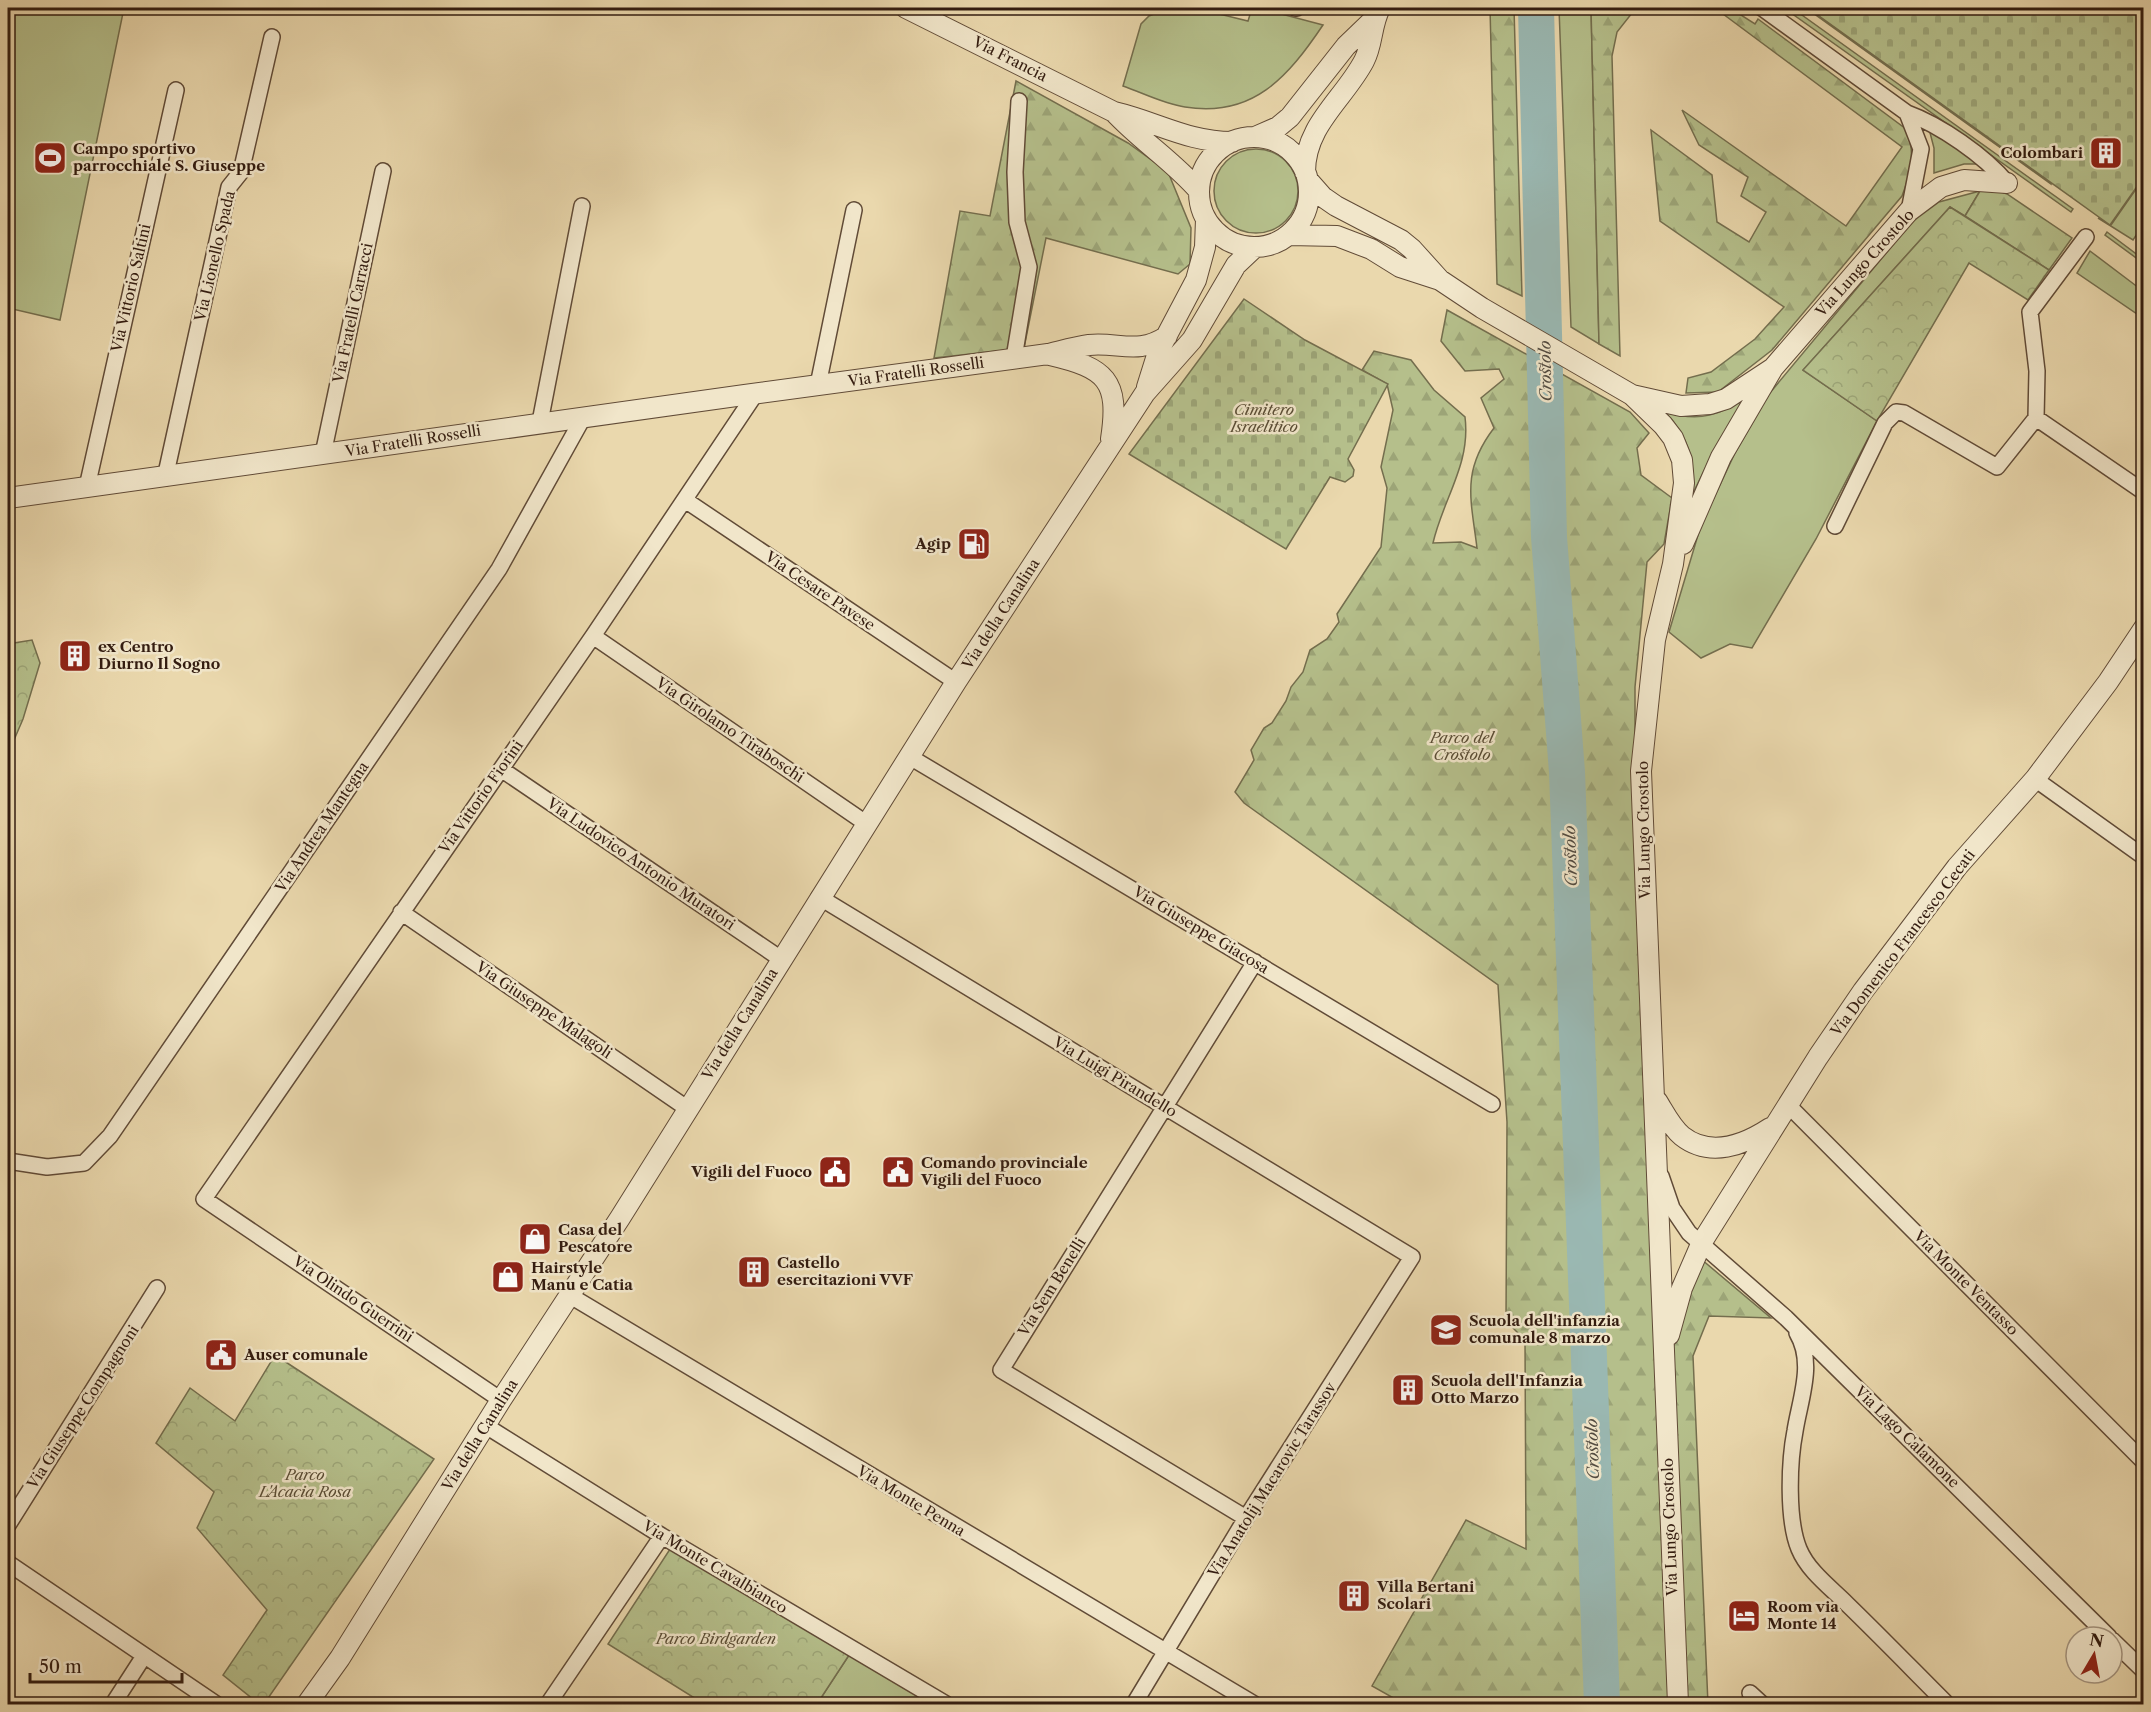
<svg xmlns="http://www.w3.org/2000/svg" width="2151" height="1712" font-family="'Libre Caslon Text',serif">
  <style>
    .green { fill: #b5bf8b; stroke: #746e4e; stroke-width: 1.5 }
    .forest { fill: url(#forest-firs); stroke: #746e4e; stroke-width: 1.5 }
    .cemetery { fill: url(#cemetery-stones); stroke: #746e4e; stroke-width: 1.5 }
    .park { fill: url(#park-crowns); stroke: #746e4e; stroke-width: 1.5 }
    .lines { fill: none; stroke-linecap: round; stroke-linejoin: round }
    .river { stroke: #9ab8b2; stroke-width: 36 }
    .minor-casing { stroke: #614b37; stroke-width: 18 }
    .tertiary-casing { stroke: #614b37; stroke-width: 22 }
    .minor { stroke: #f1e6ca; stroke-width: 15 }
    .tertiary { stroke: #f1e6ca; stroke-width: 20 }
    .labels { text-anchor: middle; stroke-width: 5; stroke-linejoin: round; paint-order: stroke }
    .street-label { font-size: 15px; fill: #331c10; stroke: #f1e6ca }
    .poi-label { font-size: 15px; font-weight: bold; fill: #331c10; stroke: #f1e6ca; text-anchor: start }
    .park-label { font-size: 15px; font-style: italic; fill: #5a4d35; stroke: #f1e6ca }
    .water-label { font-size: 16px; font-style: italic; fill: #524b41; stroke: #f1e6ca }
  </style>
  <defs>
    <pattern id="forest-firs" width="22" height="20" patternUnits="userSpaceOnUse" patternTransform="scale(1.5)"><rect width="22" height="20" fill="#b5bf8b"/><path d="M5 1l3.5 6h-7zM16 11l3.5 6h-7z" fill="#9ca477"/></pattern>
    <pattern id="cemetery-stones" width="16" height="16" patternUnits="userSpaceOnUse" patternTransform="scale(1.5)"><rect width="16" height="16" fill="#b5bf8b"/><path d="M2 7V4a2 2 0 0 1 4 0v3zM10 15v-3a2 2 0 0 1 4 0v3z" fill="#9ca477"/></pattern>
    <pattern id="park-crowns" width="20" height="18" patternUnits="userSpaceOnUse" patternTransform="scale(1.5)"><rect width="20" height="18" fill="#b5bf8b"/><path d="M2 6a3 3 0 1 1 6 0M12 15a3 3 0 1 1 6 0" fill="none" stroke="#9ca477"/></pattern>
  </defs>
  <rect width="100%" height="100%" fill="#ead8ad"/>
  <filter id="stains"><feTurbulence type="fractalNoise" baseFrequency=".00333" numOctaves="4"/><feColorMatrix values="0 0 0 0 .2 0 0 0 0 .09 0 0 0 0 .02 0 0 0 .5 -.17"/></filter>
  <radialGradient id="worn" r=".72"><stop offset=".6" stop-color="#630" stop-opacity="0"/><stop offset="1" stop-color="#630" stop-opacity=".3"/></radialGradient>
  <path class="green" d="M 8,8 L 124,8 L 60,320 L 8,308 Z
    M 1169,8 L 1216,8 L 1215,13 L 1248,21 L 1252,8 L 1259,8 L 1323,25 C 1288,77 1253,118 1185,107 C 1164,104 1143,93 1123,86 L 1141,24 L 1149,16 Z
    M 1559,8 L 1591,8 L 1599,344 L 1571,327 Z
    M 1784,8 L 1792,8 L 2073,209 L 2071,212 Z
    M 1806,8 L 1808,8 L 2051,183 L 2051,184 Z
    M 1928,125 L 1983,164 L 1964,164 L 1934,173 L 1934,148 Z
    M1214 191a42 42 0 1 1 84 0a42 42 0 1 1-84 0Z
    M 2143,179 L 2143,225 L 2133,240 L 2098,218 L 2111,225 Z
    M 1980,191 L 1965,216 L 1950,207 L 1803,370 L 1877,421 L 1816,539 L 1752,648 L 1730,644 L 1701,658 L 1669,632 L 1701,525 L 1735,453 L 1769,394 L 1912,222 L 1939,202 Z
    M 2107,232 L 2143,259 L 2143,263 L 2105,235 Z
    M 2090,251 L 2143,291 L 2143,318 L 2077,273 Z
    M 1750,395 L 1719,441 L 1692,495 C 1696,461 1688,436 1665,412 C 1699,422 1721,416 1750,395 Z
    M 853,1649 L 947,1704 L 817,1704 Z"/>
  <path class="forest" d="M 1490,8 L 1514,8 L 1522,296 L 1497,284 Z
    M 1591,8 L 1636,8 L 1617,32 L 1612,56 L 1620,356 L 1599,344 Z
    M 1715,8 L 1730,8 L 1755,24 L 1758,19 L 1906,129 C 1916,152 1911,173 1902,196 L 1772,350 L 1718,392 L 1686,393 L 1688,378 L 1711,372 L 1755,339 L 1784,307 L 1660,221 L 1651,130 L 1712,175 L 1717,222 L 1749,242 L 1766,212 L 1741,196 L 1748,177 L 1699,145 L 1682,110 L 1846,226 L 1902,147 Z
    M 1016,81 L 1128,143 L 1168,172 L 1191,228 L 1190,264 L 1178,274 L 1046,238 L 1024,348 L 934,358 L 960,211 L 990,216 Z
    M 1994,189 L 2007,194 L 2072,238 L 2049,270 L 1965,216 L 1980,191 Z
    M 1447,310 L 1630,412 L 1649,433 L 1637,448 L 1641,475 L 1672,498 L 1664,544 L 1647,562 L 1635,687 L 1635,760 L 1673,1347 L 1701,1259 L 1771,1318 L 1709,1316 L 1693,1356 L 1708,1704 L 1404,1704 L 1372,1686 L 1466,1520 L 1526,1549 L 1525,1340 L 1506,1321 L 1507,1122 L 1498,985 L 1244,803 L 1235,792 L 1254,760 L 1251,750 L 1264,728 L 1272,723 L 1286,701 L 1291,687 L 1303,672 L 1310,650 L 1327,639 L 1339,622 L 1337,614 L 1381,547 L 1387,488 L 1381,467 L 1393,410 L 1387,384 L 1362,370 L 1374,351 L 1411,360 L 1434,390 L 1465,417 C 1471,464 1443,499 1433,543 L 1461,542 L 1477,548 C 1471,499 1461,471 1494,428 L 1481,398 L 1504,379 L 1499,369 L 1465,371 L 1441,341 Z"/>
  <path class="cemetery" d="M 1808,8 L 2143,8 L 2143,178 L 2110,225 Z
    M 1244,299 L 1305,340 L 1388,384 L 1348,459 L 1354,470 L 1353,476 L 1345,482 L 1330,477 L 1286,549 L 1129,454 Z"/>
  <path class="park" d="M 1950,207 L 2049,270 L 2028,300 L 1969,263 L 1877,421 L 1803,370 Z
    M 32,640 L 40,663 L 23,719 L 11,747 L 8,748 L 8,644 Z
    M 275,1355 L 434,1459 L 264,1704 L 259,1704 L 223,1675 L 267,1610 L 197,1528 L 214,1492 L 156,1443 L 190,1388 L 235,1421 Z
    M 674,1543 L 853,1649 L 817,1704 L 704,1704 L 608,1644 Z"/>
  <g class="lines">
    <path class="river" d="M 1536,8 L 1549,537 L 1567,772 L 1602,1704"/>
    <defs>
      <path id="minor" d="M 1295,8 L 1297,8
        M 1762,8 L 1907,113 C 1940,125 1985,156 2007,183
        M 1907,113 L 1921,149 L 1909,211
        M 2086,237 L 2030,312 L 2037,371 L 2036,418 L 2144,492
        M 1014,358 L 1029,267 L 1017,222 L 1015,172 L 1019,101
        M 818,385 L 854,210
        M 540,422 L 582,206
        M 323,454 L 383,171
        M 165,478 L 229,187 L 241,172 L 272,37
        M 87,487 L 176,90
        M 685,500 L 956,682
        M 1835,526 L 1885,423 L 1896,412 L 1904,413 L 1997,467 L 2036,418
        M 593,636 L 867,824
        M 910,757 L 1492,1104
        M 501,769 L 781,959
        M 2035,779 L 2144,857
        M 819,897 L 1412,1257 L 1246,1518 L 1134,1704
        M 401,912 L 688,1109
        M 1788,1105 L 2144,1462
        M 8,1161 L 47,1167 L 84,1163 L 110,1136 L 499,569 L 584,416
        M 1661,1176 L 1672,1208 L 1689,1233 L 1786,1318 L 2109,1637
        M 569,1295 L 1254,1704
        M 1797,1333 C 1815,1363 1800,1399 1795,1431 C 1789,1462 1787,1520 1799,1549 C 1808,1571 1831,1588 1847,1604 C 1881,1637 1914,1671 1947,1704
        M 501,1400 L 204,1199 L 593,636 L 756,393
        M 486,1426 L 662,1536 L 946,1704
        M 1246,1518 L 1001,1370 L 1255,962
        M 8,1525 L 157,1288
        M 8,1563 L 216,1704
        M 2112,1640 L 2144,1671
        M 1750,1693 L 1762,1704
        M 113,1704 L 144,1656
        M 548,1704 L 662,1536"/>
      <path id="tertiary" d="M 906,8 L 1114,112 C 1157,122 1188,142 1232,142
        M 1114,112 C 1141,141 1173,161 1199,191
        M1199 192a55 55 0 1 1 110 0a55 55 0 1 1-110 0Z
        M 1255,137 L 1278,127 L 1290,117 L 1346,46 L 1373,20
        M 1305,172 C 1305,125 1344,99 1364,61 C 1373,44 1371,25 1380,8
        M 1308,180 L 1323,197 L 1336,206 L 1401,240 L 1412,249 L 1440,280 L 1482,308 L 1632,395 L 1681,406 L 1710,404 L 1726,399 L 1773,368
        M 1289,235 L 1337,236 L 1371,249 L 1400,267 L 1437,279
        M 1050,355 C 1106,368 1120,380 1111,439
        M 1147,387 L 1158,352 L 1196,280 L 1205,247 L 1206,219
        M 1632,395 L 1663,425 L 1673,438 L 1682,460 L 1684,483 L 1673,564 L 1655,640 L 1641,771 L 1678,1704
        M 8,498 C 354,449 701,400 1048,354 C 1061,351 1075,347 1089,345 C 1119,342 1139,355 1167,336
        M 1683,544 L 1721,457 L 1773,368 L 1909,211 L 1941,187 L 1964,180 L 2007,183
        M 1657,1101 C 1664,1112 1671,1127 1682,1136 C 1710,1158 1744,1145 1770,1128
        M 1669,1335 L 1682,1288 L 1702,1242 L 1818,1057 L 1863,991 L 1957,867 L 2035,779 L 2108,682 L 2144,628
        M 307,1704 L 340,1658 L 501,1400 L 620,1218 L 956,682 L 1145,393 L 1192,340 L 1236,265 L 1254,248"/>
    </defs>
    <use href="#minor" class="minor-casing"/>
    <use href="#tertiary" class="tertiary-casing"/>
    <use href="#minor" class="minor"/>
    <use href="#tertiary" class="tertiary"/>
  </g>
  <defs>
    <symbol id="building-square" viewBox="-11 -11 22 22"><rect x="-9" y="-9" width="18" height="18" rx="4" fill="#8f2418" stroke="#f1e6ca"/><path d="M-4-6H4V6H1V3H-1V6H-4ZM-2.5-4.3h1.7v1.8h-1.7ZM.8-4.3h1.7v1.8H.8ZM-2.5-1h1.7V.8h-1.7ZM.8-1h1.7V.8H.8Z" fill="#fff"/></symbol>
    <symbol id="stadium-square" viewBox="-11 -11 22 22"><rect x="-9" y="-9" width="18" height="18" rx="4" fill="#8f2418" stroke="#f1e6ca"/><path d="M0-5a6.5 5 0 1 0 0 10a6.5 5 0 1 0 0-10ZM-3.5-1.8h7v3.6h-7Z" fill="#fff"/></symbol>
    <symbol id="fuel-square" viewBox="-11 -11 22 22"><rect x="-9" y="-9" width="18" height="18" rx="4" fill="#8f2418" stroke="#f1e6ca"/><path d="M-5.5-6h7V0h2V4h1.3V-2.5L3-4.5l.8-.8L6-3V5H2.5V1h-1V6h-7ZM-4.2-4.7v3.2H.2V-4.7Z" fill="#fff"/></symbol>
    <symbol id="civic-square" viewBox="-11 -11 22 22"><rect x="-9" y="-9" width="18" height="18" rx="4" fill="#8f2418" stroke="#f1e6ca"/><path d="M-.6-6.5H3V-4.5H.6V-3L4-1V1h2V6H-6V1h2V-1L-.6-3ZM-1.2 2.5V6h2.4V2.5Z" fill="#fff"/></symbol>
    <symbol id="shop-square" viewBox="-11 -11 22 22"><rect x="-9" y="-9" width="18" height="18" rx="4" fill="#8f2418" stroke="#f1e6ca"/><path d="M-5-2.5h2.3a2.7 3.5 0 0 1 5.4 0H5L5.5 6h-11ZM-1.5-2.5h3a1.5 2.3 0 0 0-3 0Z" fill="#fff"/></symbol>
    <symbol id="school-square" viewBox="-11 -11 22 22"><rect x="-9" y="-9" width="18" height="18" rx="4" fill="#8f2418" stroke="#f1e6ca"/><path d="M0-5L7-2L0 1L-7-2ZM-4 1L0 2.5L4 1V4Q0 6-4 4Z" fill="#fff"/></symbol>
    <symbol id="hotel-square" viewBox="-11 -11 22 22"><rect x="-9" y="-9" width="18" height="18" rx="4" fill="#8f2418" stroke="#f1e6ca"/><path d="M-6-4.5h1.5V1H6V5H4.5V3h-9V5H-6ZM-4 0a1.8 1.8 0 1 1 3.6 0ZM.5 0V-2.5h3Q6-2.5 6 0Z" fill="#fff"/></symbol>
  </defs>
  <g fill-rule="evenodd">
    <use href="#building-square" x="2087" y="134" width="38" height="38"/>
    <use href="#stadium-square" x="31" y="139" width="38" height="38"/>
    <use href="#fuel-square" x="955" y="525" width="38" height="38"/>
    <use href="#building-square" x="56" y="637" width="38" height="38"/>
    <use href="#civic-square" x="816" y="1153" width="38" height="38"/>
    <use href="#civic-square" x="879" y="1153" width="38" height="38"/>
    <use href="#shop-square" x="516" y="1220" width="38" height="38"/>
    <use href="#building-square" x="735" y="1253" width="38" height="38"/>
    <use href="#shop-square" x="489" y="1258" width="38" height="38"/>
    <use href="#school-square" x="1427" y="1311" width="38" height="38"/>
    <use href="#civic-square" x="202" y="1336" width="38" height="38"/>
    <use href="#building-square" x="1389" y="1371" width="38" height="38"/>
    <use href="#building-square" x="1335" y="1577" width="38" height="38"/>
    <use href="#hotel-square" x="1725" y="1597" width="38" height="38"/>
  </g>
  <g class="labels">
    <g class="street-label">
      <text transform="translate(1010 59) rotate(27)" y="5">Via Francia</text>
      <text transform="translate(215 256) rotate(-77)" y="5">Via Lionello Spada</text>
      <text transform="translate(1865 263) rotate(-48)" y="5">Via Lungo Crostolo</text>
      <text transform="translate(131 288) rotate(-77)" y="5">Via Vittorio Saltini</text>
      <text transform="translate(353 313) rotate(-78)" y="5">Via Fratelli Carracci</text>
      <text transform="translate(916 372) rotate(-8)" y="5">Via Fratelli Rosselli</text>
      <text transform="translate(413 441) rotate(-9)" y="5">Via Fratelli Rosselli</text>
      <text transform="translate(820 591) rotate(34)" y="5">Via Cesare Pavese</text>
      <text transform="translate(1001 614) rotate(-57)" y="5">Via della Canalina</text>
      <text transform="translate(730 730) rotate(34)" y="5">Via Girolamo Tiraboschi</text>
      <text transform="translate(481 797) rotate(-55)" y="5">Via Vittorio Fiorini</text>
      <text transform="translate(322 827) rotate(-56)" y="5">Via Andrea Mantegna</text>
      <text transform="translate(1644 830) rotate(-91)" y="5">Via Lungo Crostolo</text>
      <text transform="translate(641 864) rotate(34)" y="5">Via Ludovico Antonio Muratori</text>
      <text transform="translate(1201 930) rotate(31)" y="5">Via Giuseppe Giacosa</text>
      <text transform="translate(1903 943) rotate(-53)" y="5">Via Domenico Francesco Cecati</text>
      <text transform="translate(544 1010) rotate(34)" y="5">Via Giuseppe Malagoli</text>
      <text transform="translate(740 1024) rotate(-58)" y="5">Via della Canalina</text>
      <text transform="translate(1115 1077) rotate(31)" y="5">Via Luigi Pirandello</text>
      <text transform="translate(1966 1283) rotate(45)" y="5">Via Monte Ventasso</text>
      <text transform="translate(1052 1287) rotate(-58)" y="5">Via Sem Benelli</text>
      <text transform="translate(353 1299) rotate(34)" y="5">Via Olindo Guerrini</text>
      <text transform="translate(83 1407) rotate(-57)" y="5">Via Giuseppe Compagnoni</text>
      <text transform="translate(480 1435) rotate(-58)" y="5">Via della Canalina</text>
      <text transform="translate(1907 1437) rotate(44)" y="5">Via Lago Calamone</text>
      <text transform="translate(1272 1480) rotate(-58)" y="5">Via Anatolij Macarovic Tarassov</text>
      <text transform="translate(911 1501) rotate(31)" y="5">Via Monte Penna</text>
      <text transform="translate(1670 1527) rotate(-92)" y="5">Via Lungo Crostolo</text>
      <text transform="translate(715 1567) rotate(31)" y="5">Via Monte Cavalbianco</text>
    </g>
    <g class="poi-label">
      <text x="73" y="154">Campo sportivo<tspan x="73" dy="17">parrocchiale S. Giuseppe</tspan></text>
      <text x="2083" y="158" text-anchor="end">Colombari</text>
      <text x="951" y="549" text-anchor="end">Agip</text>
      <text x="98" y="652">ex Centro<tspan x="98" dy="17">Diurno Il Sogno</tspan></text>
      <text x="921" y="1168">Comando provinciale<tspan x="921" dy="17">Vigili del Fuoco</tspan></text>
      <text x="812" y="1177" text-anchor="end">Vigili del Fuoco</text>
      <text x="558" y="1235">Casa del<tspan x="558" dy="17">Pescatore</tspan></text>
      <text x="777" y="1268">Castello<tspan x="777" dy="17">esercitazioni VVF</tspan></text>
      <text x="531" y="1273">Hairstyle<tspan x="531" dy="17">Manu e Catia</tspan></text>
      <text x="1469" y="1326">Scuola dell'infanzia<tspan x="1469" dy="17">comunale 8 marzo</tspan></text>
      <text x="244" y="1360">Auser comunale</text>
      <text x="1431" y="1386">Scuola dell'Infanzia<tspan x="1431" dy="17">Otto Marzo</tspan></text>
      <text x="1377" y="1592">Villa Bertani<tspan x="1377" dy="17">Scolari</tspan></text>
      <text x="1767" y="1612">Room via<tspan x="1767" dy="17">Monte 14</tspan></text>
    </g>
    <g class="park-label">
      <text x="1264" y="415">Cimitero<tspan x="1264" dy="17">Israelitico</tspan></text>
      <text x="1462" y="743">Parco del<tspan x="1462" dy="17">Crostolo</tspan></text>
      <text x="305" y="1480">Parco<tspan x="305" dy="17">L'Acacia Rosa</tspan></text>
      <text x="716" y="1644">Parco Birdgarden</text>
    </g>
    <g class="water-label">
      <text transform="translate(1545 371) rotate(-91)" y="6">Crostolo</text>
      <text transform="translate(1570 856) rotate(-92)" y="6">Crostolo</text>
      <text transform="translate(1592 1449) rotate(-92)" y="6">Crostolo</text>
    </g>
  </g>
  <rect width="2151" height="1712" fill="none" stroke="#ead8ad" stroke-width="30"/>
  <rect x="9" y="9" width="2133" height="1694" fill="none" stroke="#331c10" stroke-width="3"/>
  <rect x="15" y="15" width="2121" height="1682" fill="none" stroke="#331c10" stroke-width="1.5"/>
  <g transform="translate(2094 1655) rotate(10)"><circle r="28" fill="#f1e6ca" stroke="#a59580" stroke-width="1.5"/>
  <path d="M0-4.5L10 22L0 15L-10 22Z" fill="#8f2418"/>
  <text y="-9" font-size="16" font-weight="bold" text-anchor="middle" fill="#331c10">N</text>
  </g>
  <path d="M30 1673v9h152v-9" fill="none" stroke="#331c10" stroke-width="3"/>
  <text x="39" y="1673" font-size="18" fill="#331c10" stroke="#f1e6ca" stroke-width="4.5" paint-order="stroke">50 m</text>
  <rect width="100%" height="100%" filter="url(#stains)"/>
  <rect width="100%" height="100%" fill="url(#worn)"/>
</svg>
